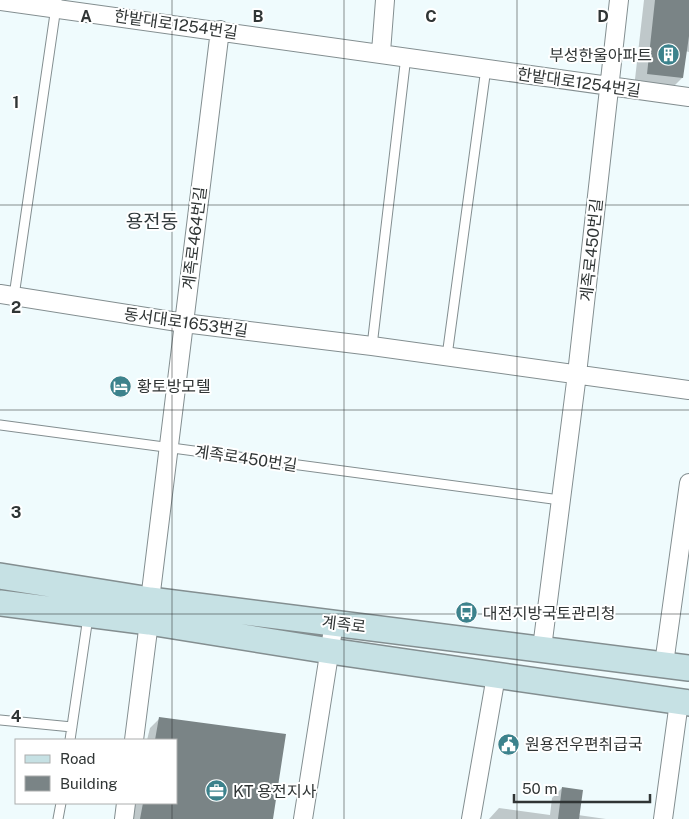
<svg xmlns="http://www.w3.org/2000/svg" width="689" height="819" font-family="'Public Sans','Noto Sans KR',sans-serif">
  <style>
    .shadow { fill: #0003 }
    .building { fill: #7a8486 }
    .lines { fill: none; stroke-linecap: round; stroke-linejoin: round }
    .lane-casing { stroke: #838e90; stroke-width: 11 }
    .street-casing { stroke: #838e90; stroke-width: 20 }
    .secondary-casing { stroke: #838e90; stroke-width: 28 }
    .lane { stroke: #fff; stroke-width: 9 }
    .street { stroke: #fff; stroke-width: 18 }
    .secondary { stroke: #c6e1e4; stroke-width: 25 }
    .grid { fill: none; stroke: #303535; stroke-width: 1; stroke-opacity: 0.55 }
    .labels { text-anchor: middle; stroke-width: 4; stroke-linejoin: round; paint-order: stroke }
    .street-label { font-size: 16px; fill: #303535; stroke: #fff }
    .poi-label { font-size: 16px; fill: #303535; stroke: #fff; text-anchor: start }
    .quarter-label { font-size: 19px; fill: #30393b; stroke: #fff }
    .grid-label { font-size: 16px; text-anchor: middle; font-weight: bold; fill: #303535; stroke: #fff; stroke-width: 4; stroke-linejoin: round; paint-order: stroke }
  </style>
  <rect width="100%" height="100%" fill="#effbfd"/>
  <path class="shadow" d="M 644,0 L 689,0 L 689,52 L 685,51 L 682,78 L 668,92 L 634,88 Z
    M 160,718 L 271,819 L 132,819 L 135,803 L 176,803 L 176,740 L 147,740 L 150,728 Z
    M 562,788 L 578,815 L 606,819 L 489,819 L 499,808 L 550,815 L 552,798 Z"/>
  <path class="building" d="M 655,0 L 689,0 L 689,36 L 683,78 L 647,74 Z
    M 159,717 L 286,734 L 273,819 L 140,819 L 143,803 L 176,803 L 176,740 L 155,740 Z
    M 562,787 L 583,790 L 579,819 L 558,819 Z"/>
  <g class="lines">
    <defs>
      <path id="lane" d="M 14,296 L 57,0
        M 372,346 L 406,56
        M 447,356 L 486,68
        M 0,425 L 560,500
        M 0,720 L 72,727
        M 70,740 L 88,617
        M 58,819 L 61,803"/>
      <path id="street" d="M 0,1 L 689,97
        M 381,52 L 385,0
        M 0,294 L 184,323 L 372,346 L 689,390
        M 150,600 L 220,30
        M 542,648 L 577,374 L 619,0
        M 664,664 L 689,483
        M 134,740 L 149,622
        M 124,819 L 126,803
        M 303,819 L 334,623
        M 471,819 L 496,676
        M 663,819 L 679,702"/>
      <path id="secondary" d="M 0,576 L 150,600 L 689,668
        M 0,603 L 149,622 L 330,651 L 689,703"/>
    </defs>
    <use href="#lane" class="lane-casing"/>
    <use href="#street" class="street-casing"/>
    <use href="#secondary" class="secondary-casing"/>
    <use href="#lane" class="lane"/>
    <use href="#street" class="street"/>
    <use href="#secondary" class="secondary"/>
  </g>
  <path class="grid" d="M 172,0 L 172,740M 344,0 L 344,819M 517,0 L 517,819M 0,205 L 689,205M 0,410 L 689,410M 0,614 L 689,614M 172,803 L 172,819"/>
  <defs>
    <symbol id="building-disc" viewBox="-11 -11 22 22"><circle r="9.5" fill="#3c828c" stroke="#fff"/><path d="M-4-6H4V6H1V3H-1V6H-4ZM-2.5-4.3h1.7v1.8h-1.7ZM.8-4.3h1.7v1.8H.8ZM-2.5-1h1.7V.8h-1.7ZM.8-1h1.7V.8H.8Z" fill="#fff"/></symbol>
    <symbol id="hotel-disc" viewBox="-11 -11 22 22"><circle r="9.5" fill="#3c828c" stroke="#fff"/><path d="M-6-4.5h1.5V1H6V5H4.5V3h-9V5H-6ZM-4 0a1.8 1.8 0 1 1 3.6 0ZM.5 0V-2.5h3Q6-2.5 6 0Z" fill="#fff"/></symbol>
    <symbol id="bus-disc" viewBox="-11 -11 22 22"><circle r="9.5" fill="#3c828c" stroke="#fff"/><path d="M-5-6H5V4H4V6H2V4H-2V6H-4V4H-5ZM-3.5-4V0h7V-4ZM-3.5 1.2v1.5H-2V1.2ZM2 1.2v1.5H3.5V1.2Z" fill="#fff"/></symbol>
    <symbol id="civic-disc" viewBox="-11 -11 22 22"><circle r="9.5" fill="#3c828c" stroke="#fff"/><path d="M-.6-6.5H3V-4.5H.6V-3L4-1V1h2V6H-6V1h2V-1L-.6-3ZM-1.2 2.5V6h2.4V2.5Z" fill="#fff"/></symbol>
    <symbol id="office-disc" viewBox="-11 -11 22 22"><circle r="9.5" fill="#3c828c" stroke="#fff"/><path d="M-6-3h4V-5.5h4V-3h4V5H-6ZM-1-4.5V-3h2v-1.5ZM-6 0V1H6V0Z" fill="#fff"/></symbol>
  </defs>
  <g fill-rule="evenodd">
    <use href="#building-disc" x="656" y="42" width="25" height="25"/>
    <use href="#hotel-disc" x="108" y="374" width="25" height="25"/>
    <use href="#bus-disc" x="454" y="600" width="25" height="25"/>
    <use href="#civic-disc" x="496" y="732" width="25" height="25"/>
    <use href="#office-disc" x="204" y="778" width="25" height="25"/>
  </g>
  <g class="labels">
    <g class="street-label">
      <text transform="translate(176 24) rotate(8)" y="6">한밭대로1254번길</text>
      <text transform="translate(579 82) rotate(8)" y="6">한밭대로1254번길</text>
      <text transform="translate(194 238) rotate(-83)" y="6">계족로464번길</text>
      <text transform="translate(591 250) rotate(-84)" y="6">계족로450번길</text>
      <text transform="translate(186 322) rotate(8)" y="6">동서대로1653번길</text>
      <text transform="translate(246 458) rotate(8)" y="6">계족로450번길</text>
      <text transform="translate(344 624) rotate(7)" y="6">계족로</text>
    </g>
    <g class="poi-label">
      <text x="652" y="61" text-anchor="end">부성한울아파트</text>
      <text x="137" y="392">황토방모텔</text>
      <text x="483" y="619">대전지방국토관리청</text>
      <text x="525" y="750">원용전우편취급국</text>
      <text x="233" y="797">KT 용전지사</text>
    </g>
    <g class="quarter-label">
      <text x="152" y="228">용전동</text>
    </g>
  </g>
  <g class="grid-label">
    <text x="86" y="22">A</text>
    <text x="258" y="22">B</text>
    <text x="431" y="22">C</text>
    <text x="603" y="22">D</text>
    <text x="16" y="108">1</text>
    <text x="16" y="313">2</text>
    <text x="16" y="518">3</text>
    <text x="16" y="722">4</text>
  </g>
  <rect x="15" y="739" width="162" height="65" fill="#ffffff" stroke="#acaeae"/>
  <rect x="25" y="755" width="25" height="8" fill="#c6e1e4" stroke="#acaeae"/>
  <text x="60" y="764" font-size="15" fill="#303535">Road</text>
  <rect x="25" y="776" width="25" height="15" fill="#7a8486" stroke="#acaeae"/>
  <text x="60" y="789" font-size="15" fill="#303535">Building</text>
  <path d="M514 794v8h136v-8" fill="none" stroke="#303535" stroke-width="2.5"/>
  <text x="522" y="794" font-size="15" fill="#303535" stroke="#ffffff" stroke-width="4" paint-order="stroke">50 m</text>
</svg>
